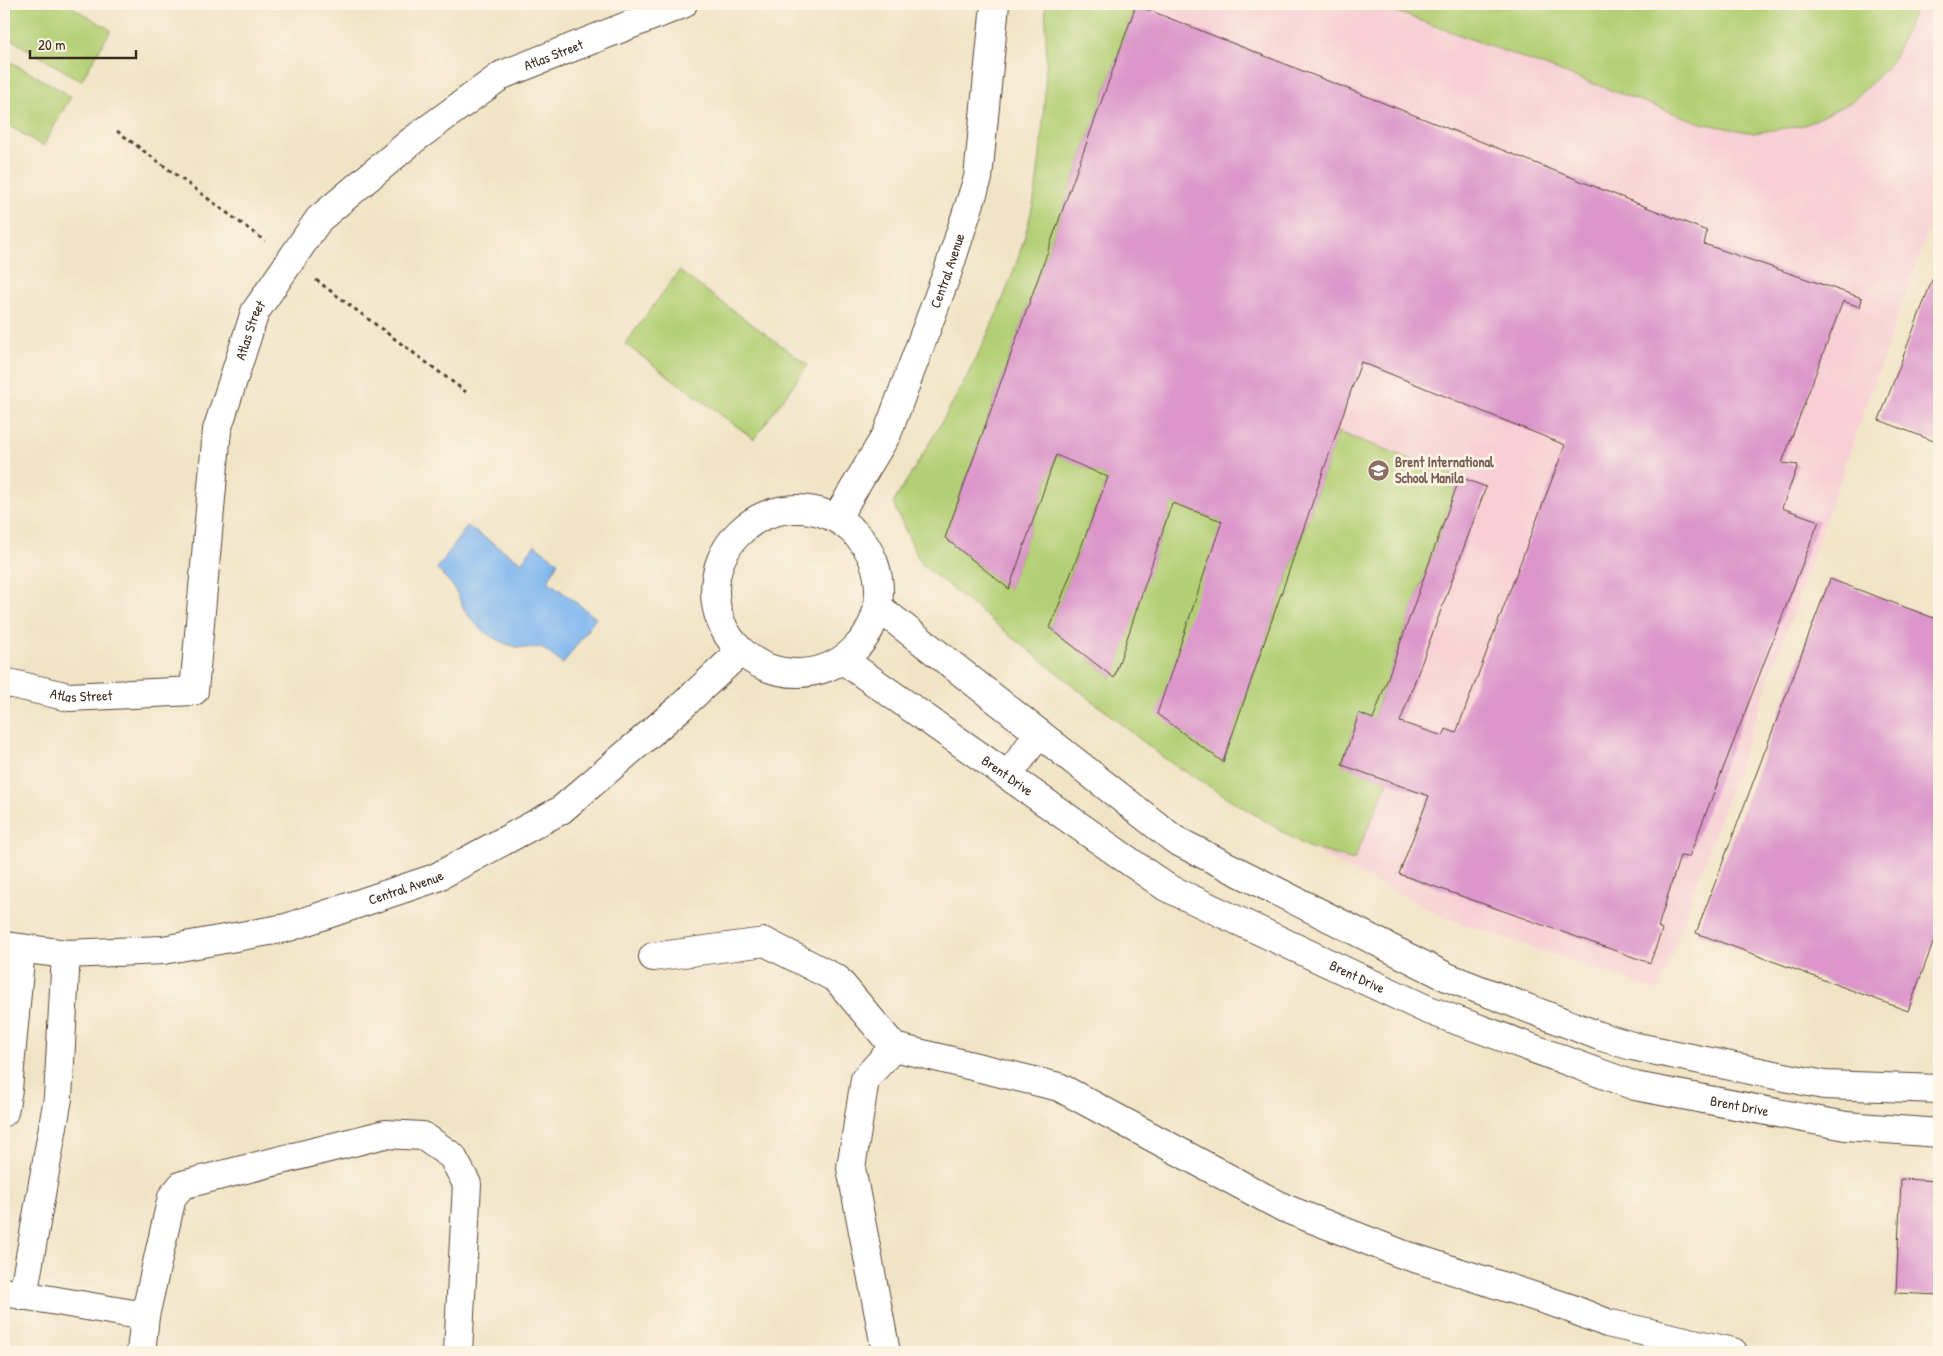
<svg xmlns="http://www.w3.org/2000/svg" width="1943" height="1356" font-family="'Patrick Hand',sans-serif">
  <style>
    .built { fill: #f7cfd4 }
    .green { fill: #b3cf75; stroke: #777c4a }
    .water { fill: #80b7ef; stroke: #5e7086 }
    .building { fill: #dc96cb }
    .lines { fill: none; stroke-linecap: round; stroke-linejoin: round }
    .minor-casing { stroke: #564637; stroke-width: 30 }
    .path { stroke: #564637; stroke-width: 3; stroke-dasharray: 4 4; stroke-linecap: butt }
    .minor { stroke: #fff; stroke-width: 28 }
    .labels { text-anchor: middle; stroke-width: 5; stroke-linejoin: round; paint-order: stroke }
    .street-label { font-size: 14px; fill: #3b2a1e; stroke: #fcf5e5 }
    .education-label { font-size: 14px; font-weight: bold; fill: #785e54; stroke: #fcf5e5; text-anchor: start }
  </style>
  <rect width="100%" height="100%" fill="#fcf5e5"/>
  <filter id="ink" filterUnits="userSpaceOnUse"><feTurbulence type="fractalNoise" baseFrequency=".02" numOctaves="2"/><feDisplacementMap in="SourceGraphic" scale="10" xChannelSelector="R" yChannelSelector="G"/><feConvolveMatrix kernelMatrix="1 2 1 2 8 2 1 2 1" color-interpolation-filters="sRGB"/></filter>
  <filter id="wash" filterUnits="userSpaceOnUse"><feTurbulence type="fractalNoise" baseFrequency=".0096" numOctaves="4" result="noise"/><feDisplacementMap in="SourceGraphic" scale="20" xChannelSelector="R" yChannelSelector="G"/><feGaussianBlur stdDeviation="1.12" result="paint"/><feColorMatrix in="noise" values="0 0 0 0 0 0 0 0 0 0 0 0 0 0 0 0 0 1.4 0 .05"/><feComposite in="paint" operator="in"/></filter>
  <g filter="url(#wash)">
    <rect width="100%" height="100%" fill="#f1e4c6"/>
    <path class="built" d="M 1045,4 L 1939,4 L 1939,200 L 1659,991 L 1446,918 L 1307,847 L 1165,759 L 921,564 L 893,503 L 934,437 L 978,355 L 1013,275 L 1034,199 L 1043,121 L 1047,42 Z"/>
    <path class="green" d="M 4,4 L 67,4 L 111,30 L 81,81 L 4,35 Z
      M 1045,4 L 1136,5 L 945,538 L 1009,589 L 1056,455 L 1108,477 L 1050,628 L 1113,678 L 1172,503 L 1222,521 L 1223,762 L 1338,432 L 1460,477 L 1373,719 L 1359,714 L 1342,764 L 1388,781 L 1354,860 L 1307,847 L 1165,759 L 921,564 L 893,503 C 952,408 1010,310 1034,200 C 1037,185 1038,169 1040,155 C 1045,104 1048,54 1045,4 Z
      M 1375,4 L 1915,4 L 1913,14 L 1891,63 L 1853,101 L 1805,125 L 1753,133 L 1701,123 Z
      M 4,58 L 71,96 L 43,146 L 4,123 Z
      M 679,271 L 808,365 L 754,439 L 625,344 Z"/>
    <path class="water" d="M 467,526 L 521,562 L 535,545 L 558,562 L 548,581 L 596,618 L 563,664 L 541,647 C 511,653 482,635 465,611 C 461,604 459,596 455,590 C 451,582 443,576 437,569 Z"/>
    <g id="blocks">
      <path class="building" d="M 1136,5 L 1707,231 L 1704,244 L 1862,298 L 1860,307 L 1843,301 L 1782,463 L 1798,465 L 1782,508 L 1819,521 L 1689,857 L 1680,856 L 1658,927 L 1662,930 L 1650,963 L 1399,874 L 1429,796 L 1342,765 L 1359,713 L 1373,719 L 1460,477 L 1486,487 L 1400,722 L 1443,736 L 1446,729 L 1456,733 L 1565,445 L 1361,362 L 1223,762 L 1157,714 L 1222,521 L 1172,503 L 1114,678 L 1050,628 L 1108,477 L 1056,455 L 1009,589 L 945,538 Z
        M 1939,262 L 1939,443 L 1879,420 Z
        M 1830,579 L 1939,620 L 1939,927 L 1908,1011 L 1696,933 Z
        M 1901,1179 L 1939,1181 L 1939,1295 L 1896,1293 Z"/>
    </g>
  </g>
  <g filter="url(#ink)">
    <use href="#blocks" fill-opacity="0" stroke="#564637" stroke-width="1"/>
    <g class="lines">
      <defs>
        <g id="minor">
          <circle cx="797" cy="591" r="82"/>
          <path id="s1" d="M 837,517 L 887,434 L 948,271 L 978,178 L 995,4"/>
          <path d="M 878,607 L 1175,840 L 1447,977 L 1602,1037 L 1632,1046 L 1824,1085 L 1939,1089"/>
          <path id="s2" d="M 843,660 L 1166,887 L 1426,1009 L 1635,1086 L 1846,1126 L 1939,1133"/>
          <path id="s3" d="M 4,682 L 69,697 L 194,691 L 217,430 L 255,312 L 319,219 L 413,140 L 502,75 L 683,4"/>
          <path d="M 1008,776 L 1039,733"/>
          <path id="s4" d="M 4,946 L 66,954 L 163,950 L 286,928 L 435,878 L 561,810 L 681,707 L 740,652"/>
          <path d="M 653,957 L 765,942 L 837,979 L 894,1047 L 1059,1087 L 1284,1208 L 1402,1254 L 1567,1307 L 1607,1323 L 1733,1352"/>
          <path d="M 4,1112 L 8,1089 L 21,949"/>
          <path d="M 4,1292 L 145,1316"/>
          <path d="M 23,1296 L 58,1098 L 66,954"/>
          <path d="M 141,1352 L 145,1316 L 172,1197 L 182,1185 L 385,1134 L 423,1136 L 452,1156 L 467,1184 L 458,1352"/>
          <path d="M 886,1352 L 851,1168 L 865,1079 L 894,1047"/>
        </g>
      </defs>
      <use href="#minor" class="minor-casing"/>
      <path class="path" d="M 117,131 L 265,241
        M 316,280 L 466,392"/>
      <use href="#minor" class="minor"/>
    </g>
  </g>
  <defs>
    <symbol id="school-disc" viewBox="-11 -11 22 22"><circle r="9.5" fill="#8d6e63" stroke="#fcf5e5"/><path d="M0-5L7-2L0 1L-7-2ZM-4 1L0 2.5L4 1V4Q0 6-4 4Z" fill="#fff"/></symbol>
  </defs>
  <g fill-rule="evenodd">
    <use href="#school-disc" x="1366" y="458" width="25" height="25"/>
  </g>
  <g class="labels">
    <g class="street-label">
      <text dy="5" stroke="none"><textPath href="#s3" startOffset="979">Atlas Street</textPath></text>
      <text dy="5" stroke="none"><textPath href="#s1" startOffset="271">Central Avenue</textPath></text>
      <text dy="5" stroke="none"><textPath href="#s3" startOffset="559">Atlas Street</textPath></text>
      <text dy="5" stroke="none"><textPath href="#s3" startOffset="79">Atlas Street</textPath></text>
      <text dy="5" stroke="none"><textPath href="#s2" startOffset="201">Brent Drive</textPath></text>
      <text dy="5" stroke="none"><textPath href="#s4" startOffset="411">Central Avenue</textPath></text>
      <text dy="5" stroke="none"><textPath href="#s2" startOffset="606">Brent Drive</textPath></text>
      <text dy="5" stroke="none"><textPath href="#s2" startOffset="1011">Brent Drive</textPath></text>
    </g>
    <g class="education-label">
      <text x="1395" y="467">Brent International<tspan x="1395" dy="16">School Manila</tspan></text>
    </g>
  </g>
  <rect width="1943" height="1356" fill="none" stroke="#fcf5e5" stroke-width="20"/>
  <path d="M30 50v8h106v-8" fill="none" stroke="#3b2a1e" stroke-width="2.5"/>
  <text x="38" y="50" font-size="15" fill="#3b2a1e" stroke="#fcf5e5" stroke-width="4" paint-order="stroke">20 m</text>
</svg>
